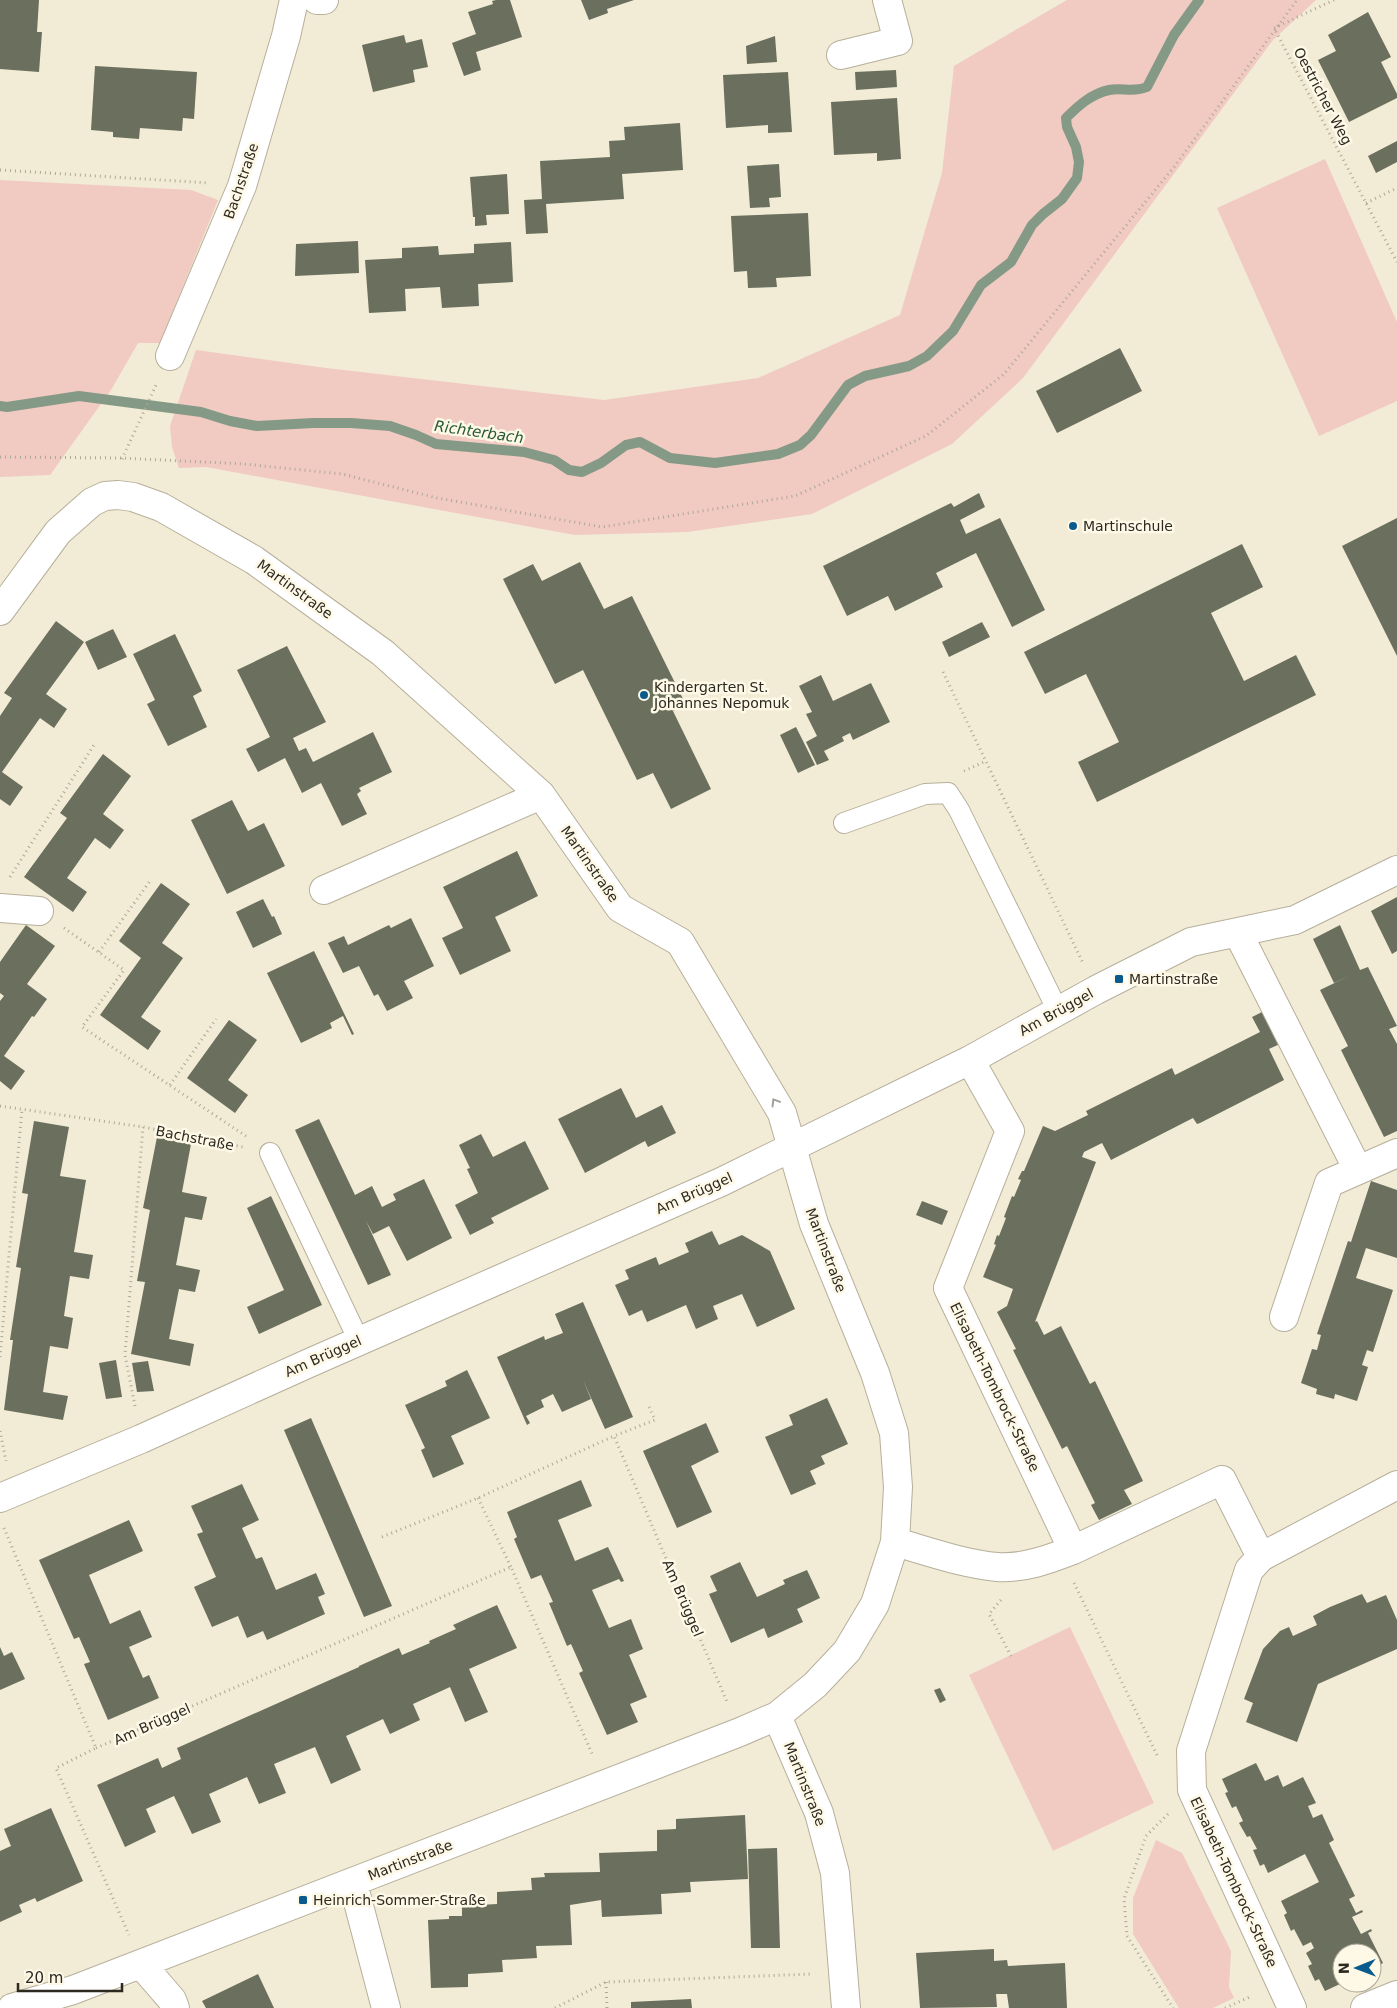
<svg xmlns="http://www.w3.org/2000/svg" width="1397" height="2008" font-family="'DejaVu Sans',sans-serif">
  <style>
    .green { fill: #f1cac2 }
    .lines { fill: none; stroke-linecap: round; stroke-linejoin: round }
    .stream { stroke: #849a86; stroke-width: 10 }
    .building { fill: #6a705d }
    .lane-casing { stroke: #b6af9b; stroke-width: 22 }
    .street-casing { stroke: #b6af9b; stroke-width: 30 }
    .path { stroke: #aea897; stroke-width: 3; stroke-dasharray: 1 4; stroke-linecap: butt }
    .lane { stroke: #fff; stroke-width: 20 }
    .street { stroke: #fff; stroke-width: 28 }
    .oneway { stroke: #a09f9b }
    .poi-dot { fill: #0a5b8d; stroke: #fef8e7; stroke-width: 2 }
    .labels { text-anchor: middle; stroke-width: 5; stroke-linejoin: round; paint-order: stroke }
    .street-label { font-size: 14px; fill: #2c2921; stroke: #fef8e7 }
    .poi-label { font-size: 14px; fill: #2c2921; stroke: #fef8e7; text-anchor: start }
    .water-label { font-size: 15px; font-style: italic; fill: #275939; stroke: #fef8e7 }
  </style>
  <rect width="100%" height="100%" fill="#f2ebd5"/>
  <path class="green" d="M 1067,0 L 1316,0 L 1273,40 L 1023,378 L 952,444 L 812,514 L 687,532 L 575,535 L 206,467 L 179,468 L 172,447 L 170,426 L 196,350 L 326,368 L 604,400 L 758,378 L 900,315 L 942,173 L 954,66 Z
    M 1325,159 L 1397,322 L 1397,401 L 1319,436 L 1217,208 Z
    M 0,180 L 191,190 L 218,200 L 160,343 L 138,343 L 111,390 L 50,475 L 0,477 L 0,343 L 2,343 L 0,343 Z
    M 1070,1627 L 1154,1803 L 1053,1851 L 969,1675 Z
    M 1156,1840 L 1182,1853 L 1231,1951 L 1229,1987 L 1234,1998 L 1213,2008 L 1179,2008 L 1133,1934 L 1133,1898 Z"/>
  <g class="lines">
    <path class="stream" d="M 0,406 L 7,407 L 79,396 L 201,412 L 230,421 L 257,426 L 313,423 L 351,423 L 390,426 L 416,435 L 436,444 L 524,452 L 554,460 L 569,470 L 582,472 L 601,463 L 626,445 L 640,442 L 670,458 L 715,463 L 778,454 L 800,445 L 811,435 L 848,385 L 865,376 L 909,366 L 927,356 L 953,331 L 981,285 L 1011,262 L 1032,225 L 1043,214 L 1062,199 L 1077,178 L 1079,162 L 1076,147 L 1067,127 L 1066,118 C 1078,106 1091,94 1109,90 C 1122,87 1133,93 1147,87 L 1174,35 L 1199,0"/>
  </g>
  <path class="building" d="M 0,0 L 39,0 L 37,32 L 42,32 L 39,72 L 0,69 Z
    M 496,0 L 510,0 L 522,37 L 476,52 L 481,70 L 464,76 L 452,43 L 476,34 L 468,12 L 493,4 L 492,1 Z
    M 581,0 L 634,0 L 607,9 L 608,13 L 589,20 Z
    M 1368,12 L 1391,57 L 1381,62 L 1397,94 L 1397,98 L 1349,122 L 1318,60 L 1336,51 L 1328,35 Z
    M 404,35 L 406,43 L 422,39 L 428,67 L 413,70 L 415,82 L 373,92 L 362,45 Z
    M 775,36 L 777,62 L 747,64 L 746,46 Z
    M 95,66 L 197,72 L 194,119 L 183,118 L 182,131 L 140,128 L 139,139 L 113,137 L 113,132 L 91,130 Z
    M 896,70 L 897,87 L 856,90 L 855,72 Z
    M 788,72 L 792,132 L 768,133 L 768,125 L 726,128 L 723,75 Z
    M 897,98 L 901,159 L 877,161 L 877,153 L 834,155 L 831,102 Z
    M 680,123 L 683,170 L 622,174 L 624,199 L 546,204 L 548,233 L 526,234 L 524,200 L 542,199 L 540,161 L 610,157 L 609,141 L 625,140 L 624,127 Z
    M 1397,141 L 1397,162 L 1376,173 L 1368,156 Z
    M 779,164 L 781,197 L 769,198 L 770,207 L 750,208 L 747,166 Z
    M 507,174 L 509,214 L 486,215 L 487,225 L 475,226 L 475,217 L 473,217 L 470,177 Z
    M 808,213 L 811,276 L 776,278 L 777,287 L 748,288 L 747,271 L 734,272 L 731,216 Z
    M 358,241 L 359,273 L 295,276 L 296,244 Z
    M 511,242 L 513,282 L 478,284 L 479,306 L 442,308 L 440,287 L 405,289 L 406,311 L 369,313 L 365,260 L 402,258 L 402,248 L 438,246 L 439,255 L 474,253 L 474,244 Z
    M 1120,348 L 1142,391 L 1057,433 L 1036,391 Z
    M 979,493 L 985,507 L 960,520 L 966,534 L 1000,518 L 1045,610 L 1012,627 L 976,553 L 936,573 L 943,587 L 895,611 L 888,596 L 847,616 L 823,566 L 951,503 L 954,507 Z
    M 1397,518 L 1397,656 L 1342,546 Z
    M 1242,544 L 1263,587 L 1211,613 L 1244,681 L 1296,655 L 1316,695 L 1097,802 L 1078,762 L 1119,742 L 1086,674 L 1045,694 L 1024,652 Z
    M 580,562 L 604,609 L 632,596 L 686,705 L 673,711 L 711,789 L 671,809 L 653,773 L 637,780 L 583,670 L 555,684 L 503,579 L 533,564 L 542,581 Z
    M 56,621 L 84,642 L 46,694 L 67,709 L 54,728 L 40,718 L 2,772 L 23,787 L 10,806 L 0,799 L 0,716 L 12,698 L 4,693 Z
    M 982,622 L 990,637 L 949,657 L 942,642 Z
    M 113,629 L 127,657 L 98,670 L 85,642 Z
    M 175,634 L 202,691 L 193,696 L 207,727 L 168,746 L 147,704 L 155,700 L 133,654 Z
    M 287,646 L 326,722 L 293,738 L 299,751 L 306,748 L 313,762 L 373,732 L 392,772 L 359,788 L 361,791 L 357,794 L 367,814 L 342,826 L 321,783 L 302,793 L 285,758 L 258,772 L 246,749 L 270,737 L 237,670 Z
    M 821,675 L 833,701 L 871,683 L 890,722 L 853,740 L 850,733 L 842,737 L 844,741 L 824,751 L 829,760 L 817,765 L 806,742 L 817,736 L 806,714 L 812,712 L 799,686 Z
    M 796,727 L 815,765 L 798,773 L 780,735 Z
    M 103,754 L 131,776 L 103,814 L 124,830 L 110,849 L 95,838 L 67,878 L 87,892 L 73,912 L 24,877 L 67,818 L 60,813 Z
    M 232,800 L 248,831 L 264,823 L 285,866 L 227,894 L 191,820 Z
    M 517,851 L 538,896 L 495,917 L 511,951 L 460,975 L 442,938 L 463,928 L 443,887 Z
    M 161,883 L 190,904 L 162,943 L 183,958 L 141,1017 L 161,1031 L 148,1050 L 100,1015 L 141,958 L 119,941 Z
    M 1397,897 L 1397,951 L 1392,954 L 1371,911 Z
    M 263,899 L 272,917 L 274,916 L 282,934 L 253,948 L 236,912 Z
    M 411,918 L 434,966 L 404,981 L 413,998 L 387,1011 L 378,994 L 374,996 L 359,966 L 343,973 L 328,943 L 344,936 L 348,945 L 389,925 L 391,928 Z
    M 26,925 L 55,946 L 27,984 L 47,999 L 34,1017 L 32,1016 L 4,1056 L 25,1071 L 11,1090 L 0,1081 L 0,1001 L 4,996 L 0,993 L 0,962 Z
    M 1340,925 L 1360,970 L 1368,967 L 1397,1026 L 1389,1029 L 1397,1044 L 1397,1131 L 1384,1137 L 1341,1050 L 1348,1046 L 1320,990 L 1349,976 L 1334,983 L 1313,939 Z
    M 314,951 L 354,1034 L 352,1035 L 343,1016 L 330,1023 L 332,1028 L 301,1043 L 267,973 Z
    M 1266,1010 L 1282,1043 L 1269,1049 L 1284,1080 L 1200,1123 L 1197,1124 L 1193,1118 L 1111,1160 L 1102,1143 L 1084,1152 L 1082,1157 L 1096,1162 L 1035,1322 L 1037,1321 L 1044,1335 L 1061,1326 L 1090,1384 L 1095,1381 L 1143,1481 L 1124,1490 L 1132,1504 L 1099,1520 L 1091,1505 L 1095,1503 L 1067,1446 L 1062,1449 L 1013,1350 L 1016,1349 L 997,1312 L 1007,1306 L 1013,1289 L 983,1277 L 996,1245 L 994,1244 L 997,1235 L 999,1236 L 1006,1218 L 1004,1217 L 1012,1196 L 1014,1197 L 1021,1180 L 1018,1179 L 1022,1171 L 1024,1171 L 1043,1126 L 1055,1131 L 1088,1115 L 1086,1111 L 1172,1068 L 1175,1075 L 1260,1032 L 1252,1017 Z
    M 229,1020 L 257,1040 L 228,1080 L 248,1095 L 235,1113 L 187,1078 Z
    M 621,1088 L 636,1118 L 662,1105 L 676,1133 L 648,1147 L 645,1141 L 585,1173 L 558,1119 Z
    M 319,1119 L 355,1195 L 372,1186 L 382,1207 L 396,1200 L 393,1194 L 424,1179 L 452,1238 L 407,1261 L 389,1226 L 373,1234 L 366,1221 L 391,1275 L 368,1285 L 295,1130 Z
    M 34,1121 L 69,1127 L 60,1176 L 86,1180 L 74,1252 L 93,1255 L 89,1279 L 70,1276 L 64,1316 L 73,1318 L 68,1349 L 50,1346 L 43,1392 L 68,1396 L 63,1420 L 4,1410 L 13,1340 L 10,1340 L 21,1268 L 16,1267 L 28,1194 L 22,1193 Z
    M 481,1134 L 493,1157 L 525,1141 L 549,1189 L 491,1218 L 494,1223 L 470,1235 L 455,1205 L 478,1193 L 467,1169 L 470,1168 L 459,1145 Z
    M 157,1137 L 191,1144 L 182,1192 L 207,1197 L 202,1220 L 185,1217 L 176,1265 L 200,1270 L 195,1292 L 179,1289 L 169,1339 L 194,1344 L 190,1366 L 131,1354 L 145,1282 L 137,1281 L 150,1210 L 143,1208 Z
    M 1371,1181 L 1397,1190 L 1397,1258 L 1366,1248 L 1356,1278 L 1393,1290 L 1373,1352 L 1367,1350 L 1362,1365 L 1368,1367 L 1357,1401 L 1335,1394 L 1334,1399 L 1316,1394 L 1317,1389 L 1301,1383 L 1312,1349 L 1317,1350 L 1321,1335 L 1317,1334 L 1348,1241 L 1351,1242 Z
    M 271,1196 L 322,1305 L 259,1334 L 247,1307 L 284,1290 L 247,1208 Z
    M 922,1201 L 948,1211 L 942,1225 L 916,1215 Z
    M 712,1231 L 719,1245 L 742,1235 L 770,1251 L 795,1309 L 757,1327 L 742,1294 L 713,1306 L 718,1319 L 696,1329 L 686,1305 L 647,1322 L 642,1310 L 629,1316 L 615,1285 L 629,1279 L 625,1270 L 656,1257 L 659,1265 L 689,1252 L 685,1243 Z
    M 583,1302 L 633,1417 L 605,1429 L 583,1380 L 591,1399 L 562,1412 L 553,1394 L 541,1400 L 544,1407 L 526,1416 L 530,1423 L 527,1425 L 497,1357 L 544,1336 L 545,1340 L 563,1333 L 555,1314 Z
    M 116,1360 L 122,1397 L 106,1399 L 99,1363 Z
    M 148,1361 L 154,1391 L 137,1392 L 132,1363 Z
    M 467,1370 L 490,1418 L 451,1436 L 464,1464 L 433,1478 L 421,1450 L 425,1448 L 405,1405 L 447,1386 L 445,1381 Z
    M 827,1398 L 848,1444 L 821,1456 L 825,1464 L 810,1471 L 816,1484 L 791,1495 L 765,1437 L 793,1425 L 789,1415 Z
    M 311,1418 L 392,1606 L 364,1617 L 284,1430 Z
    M 706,1423 L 719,1452 L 691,1466 L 712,1512 L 677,1528 L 643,1451 Z
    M 581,1480 L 592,1506 L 558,1520 L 575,1561 L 608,1547 L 624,1581 L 621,1582 L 619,1579 L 592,1590 L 609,1628 L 631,1619 L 643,1649 L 629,1655 L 647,1697 L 630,1704 L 638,1722 L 607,1735 L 579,1673 L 583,1671 L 571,1644 L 567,1646 L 549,1603 L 553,1602 L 541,1575 L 531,1579 L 514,1539 L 517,1537 L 507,1512 Z
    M 242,1484 L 259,1520 L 242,1528 L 256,1559 L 262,1557 L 276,1590 L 316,1573 L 325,1594 L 318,1597 L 325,1614 L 267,1640 L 263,1631 L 247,1638 L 238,1616 L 212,1627 L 194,1587 L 216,1577 L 197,1534 L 203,1532 L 191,1506 Z
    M 129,1520 L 143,1551 L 89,1575 L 110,1624 L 140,1610 L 152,1637 L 129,1647 L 143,1678 L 149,1675 L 159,1698 L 108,1720 L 84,1664 L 90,1662 L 79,1637 L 74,1639 L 39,1560 Z
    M 740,1562 L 757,1597 L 785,1584 L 783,1580 L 807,1570 L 820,1598 L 797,1609 L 803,1622 L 768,1638 L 764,1628 L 731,1643 L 709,1594 L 717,1591 L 710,1576 Z
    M 1362,1594 L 1367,1603 L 1386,1595 L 1397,1620 L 1397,1649 L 1318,1684 L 1297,1742 L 1246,1722 L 1253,1703 L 1244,1699 L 1263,1649 L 1280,1631 L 1289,1627 L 1293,1636 L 1317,1625 L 1313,1616 L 1330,1607 Z
    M 497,1605 L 517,1648 L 469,1669 L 488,1712 L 465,1722 L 450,1687 L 413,1704 L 420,1720 L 390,1734 L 383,1719 L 346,1736 L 361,1770 L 331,1784 L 315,1747 L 274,1764 L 286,1793 L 259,1804 L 247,1777 L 209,1794 L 221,1822 L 192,1834 L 174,1796 L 146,1809 L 156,1832 L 125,1847 L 97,1785 L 158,1758 L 162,1768 L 181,1759 L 177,1748 L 359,1667 L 359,1666 L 399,1648 L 402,1655 L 430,1643 L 429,1641 L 456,1629 L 453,1625 Z
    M 0,1647 L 4,1656 L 12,1652 L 25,1679 L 0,1690 Z
    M 940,1688 L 946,1700 L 940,1703 L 934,1690 Z
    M 1256,1763 L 1265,1781 L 1278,1775 L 1283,1787 L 1303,1777 L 1316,1803 L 1308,1806 L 1313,1818 L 1322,1814 L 1334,1840 L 1329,1843 L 1355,1896 L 1349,1899 L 1356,1913 L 1362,1910 L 1363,1912 L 1352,1917 L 1361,1934 L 1371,1929 L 1372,1931 L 1368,1933 L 1383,1963 L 1372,1969 L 1372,1953 L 1342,1953 L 1342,1983 L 1325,1991 L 1319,1979 L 1315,1981 L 1308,1966 L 1312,1964 L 1306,1953 L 1314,1948 L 1311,1942 L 1303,1946 L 1294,1929 L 1291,1931 L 1284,1915 L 1287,1913 L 1281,1901 L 1319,1882 L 1305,1854 L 1268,1873 L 1264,1864 L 1260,1866 L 1253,1850 L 1257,1849 L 1250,1836 L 1247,1837 L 1239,1823 L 1243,1821 L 1236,1806 L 1232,1808 L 1225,1793 L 1228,1792 L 1222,1779 Z
    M 51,1808 L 83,1881 L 37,1902 L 35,1898 L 19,1905 L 22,1912 L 0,1922 L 0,1851 L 11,1846 L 4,1829 Z
    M 745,1815 L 748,1879 L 690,1882 L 691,1892 L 661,1894 L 662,1914 L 602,1917 L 601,1900 L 570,1905 L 572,1945 L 536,1946 L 537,1958 L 502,1960 L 503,1972 L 468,1974 L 468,1987 L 431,1988 L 428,1920 L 449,1919 L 449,1916 L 462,1916 L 462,1906 L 497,1904 L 497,1892 L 532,1890 L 531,1878 L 545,1877 L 544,1873 L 600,1872 L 599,1853 L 657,1851 L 657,1830 L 676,1829 L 676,1819 Z
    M 777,1848 L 780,1948 L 751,1948 L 748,1849 Z
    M 994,1949 L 994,1961 L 1007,1960 L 1008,1966 L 1065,1963 L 1067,2008 L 1009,2008 L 1007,1994 L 996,1994 L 997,2007 L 920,2008 L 916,1953 Z
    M 258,1974 L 274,2008 L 206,2008 L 202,2001 Z
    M 691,1999 L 692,2008 L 631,2008 L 631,2002 Z"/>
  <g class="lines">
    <defs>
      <path id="lane" d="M 844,823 L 925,794 L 948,793 L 959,810 L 1058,1011
        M 270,1153 L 359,1341"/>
      <path id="street" d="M 317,0 L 324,0
        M 841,55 L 898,41 L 887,0
        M 170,356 L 242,186 L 286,36 L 294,0
        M 0,611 L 58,532 L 92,502 L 105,496 L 118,495 L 133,497 L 161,507 L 254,560 L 383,653 L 541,795 L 620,908 L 680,942 L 782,1113 L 814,1224 L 875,1373 L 894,1433 L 898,1487 L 895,1542 L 875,1604 L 847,1651 L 815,1685 L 777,1716 L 740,1732 L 73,1990 L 12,2008
        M 324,890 L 541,795
        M 0,908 L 39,911
        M 1238,933 L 1358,1170
        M 1284,1317 L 1329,1183 L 1397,1153
        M 0,1498 L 141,1439 L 307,1364 L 721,1182 L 970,1060 L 1096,990 L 1191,942 L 1295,920 L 1397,870
        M 895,1542 C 928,1551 963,1564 997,1567 C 1023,1569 1050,1559 1073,1550 L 948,1288 L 1010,1131 L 970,1060
        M 1073,1550 L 1222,1480 L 1261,1557
        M 777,1716 L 819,1813 L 835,1873 L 846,2008
        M 353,1883 L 386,2008
        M 141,1964 L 172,2000 L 175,2008
        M 1292,2008 L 1192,1790 L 1191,1751 L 1249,1570 L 1261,1557 L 1397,1485
        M 1365,2008 L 1397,1995"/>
    </defs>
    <use href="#lane" class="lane-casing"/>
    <use href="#street" class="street-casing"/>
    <path class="path" d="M 1334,0 L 1274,28 L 1397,262
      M 0,170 L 209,183
      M 1366,203 L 1397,188
      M 0,457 L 122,458 L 244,464 L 342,474 L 437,498 L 602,527 L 795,496 L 926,436 L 1004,374 L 1174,167 L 1297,0
      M 122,459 L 157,383
      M 943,672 L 1083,963
      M 964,771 L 986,761
      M 10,877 L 94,745
      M 64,928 L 124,970 L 82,1027 L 249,1138
      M 99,952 L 150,881
      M 170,1085 L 216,1019
      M 0,1106 L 143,1127 L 243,1147
      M 0,1357 L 22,1109
      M 135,1406 L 125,1355 L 143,1127
      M 649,1407 L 655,1420 L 614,1436 L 727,1702
      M 0,1431 L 6,1461
      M 478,1498 L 511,1567
      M 4,1528 L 96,1748 L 56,1768 L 129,1935
      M 382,1537 L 478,1498 L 614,1436
      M 1074,1583 L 1158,1757
      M 1001,1600 L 989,1614 L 1011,1656
      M 96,1748 L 511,1567 L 593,1756
      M 1168,1814 L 1146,1836 L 1124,1899 L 1127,1936 L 1173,2008
      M 606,1982 L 607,2008
      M 555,2008 L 606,1982 L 812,1974
      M 1225,2008 L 1252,1996"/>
    <use href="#lane" class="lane"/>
    <use href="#street" class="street"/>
  </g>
  <defs><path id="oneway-chevron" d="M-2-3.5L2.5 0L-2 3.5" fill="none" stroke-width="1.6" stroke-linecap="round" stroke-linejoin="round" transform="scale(1.25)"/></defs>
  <use class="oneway" href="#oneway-chevron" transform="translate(775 1102) rotate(-121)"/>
  <g class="poi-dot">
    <circle cx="1073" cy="526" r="5"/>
    <circle cx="644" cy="695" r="5"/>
    <rect x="1114" y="974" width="10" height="10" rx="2.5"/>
    <rect x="298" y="1895" width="10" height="10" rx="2.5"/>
  </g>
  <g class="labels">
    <g class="street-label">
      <text transform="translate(1323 96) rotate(62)" y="5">Oestricher Weg</text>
      <text transform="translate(241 181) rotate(-71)" y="5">Bachstraße</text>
      <text transform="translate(295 589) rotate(36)" y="5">Martinstraße</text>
      <text transform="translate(590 864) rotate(55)" y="5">Martinstraße</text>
      <text transform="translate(1056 1012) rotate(-29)" y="5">Am Brüggel</text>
      <text transform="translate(195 1138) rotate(11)" y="5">Bachstraße</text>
      <text transform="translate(694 1193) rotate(-24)" y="5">Am Brüggel</text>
      <text transform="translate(826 1250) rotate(69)" y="5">Martinstraße</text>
      <text transform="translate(323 1356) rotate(-24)" y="5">Am Brüggel</text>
      <text transform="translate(995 1387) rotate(64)" y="5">Elisabeth-Tombrock-Straße</text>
      <text transform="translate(683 1598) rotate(67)" y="5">Am Brüggel</text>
      <text transform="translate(152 1724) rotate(-24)" y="5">Am Brüggel</text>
      <text transform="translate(805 1784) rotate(68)" y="5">Martinstraße</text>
      <text transform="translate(410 1860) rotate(-21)" y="5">Martinstraße</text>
      <text transform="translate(1234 1882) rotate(65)" y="5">Elisabeth-Tombrock-Straße</text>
    </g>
    <g class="poi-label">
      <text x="1083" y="531">Martinschule</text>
      <text x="654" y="692">Kindergarten St.<tspan x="654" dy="16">Johannes Nepomuk</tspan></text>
      <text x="1129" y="984">Martinstraße</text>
      <text x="313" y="1905">Heinrich-Sommer-Straße</text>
    </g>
    <g class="water-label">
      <text transform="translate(479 432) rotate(8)" y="5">Richterbach</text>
    </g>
  </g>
  <g transform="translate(1357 1968) rotate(269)"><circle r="24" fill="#fef8e7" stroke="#aaa598"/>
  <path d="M0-4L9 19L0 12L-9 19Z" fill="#0a5b8d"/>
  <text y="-8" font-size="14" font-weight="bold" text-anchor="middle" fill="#2c2921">N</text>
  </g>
  <path d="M18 1983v8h104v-8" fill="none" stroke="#2c2921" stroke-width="2.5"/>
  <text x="25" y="1983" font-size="15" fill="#2c2921" stroke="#fef8e7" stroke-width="4" paint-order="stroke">20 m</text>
</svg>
